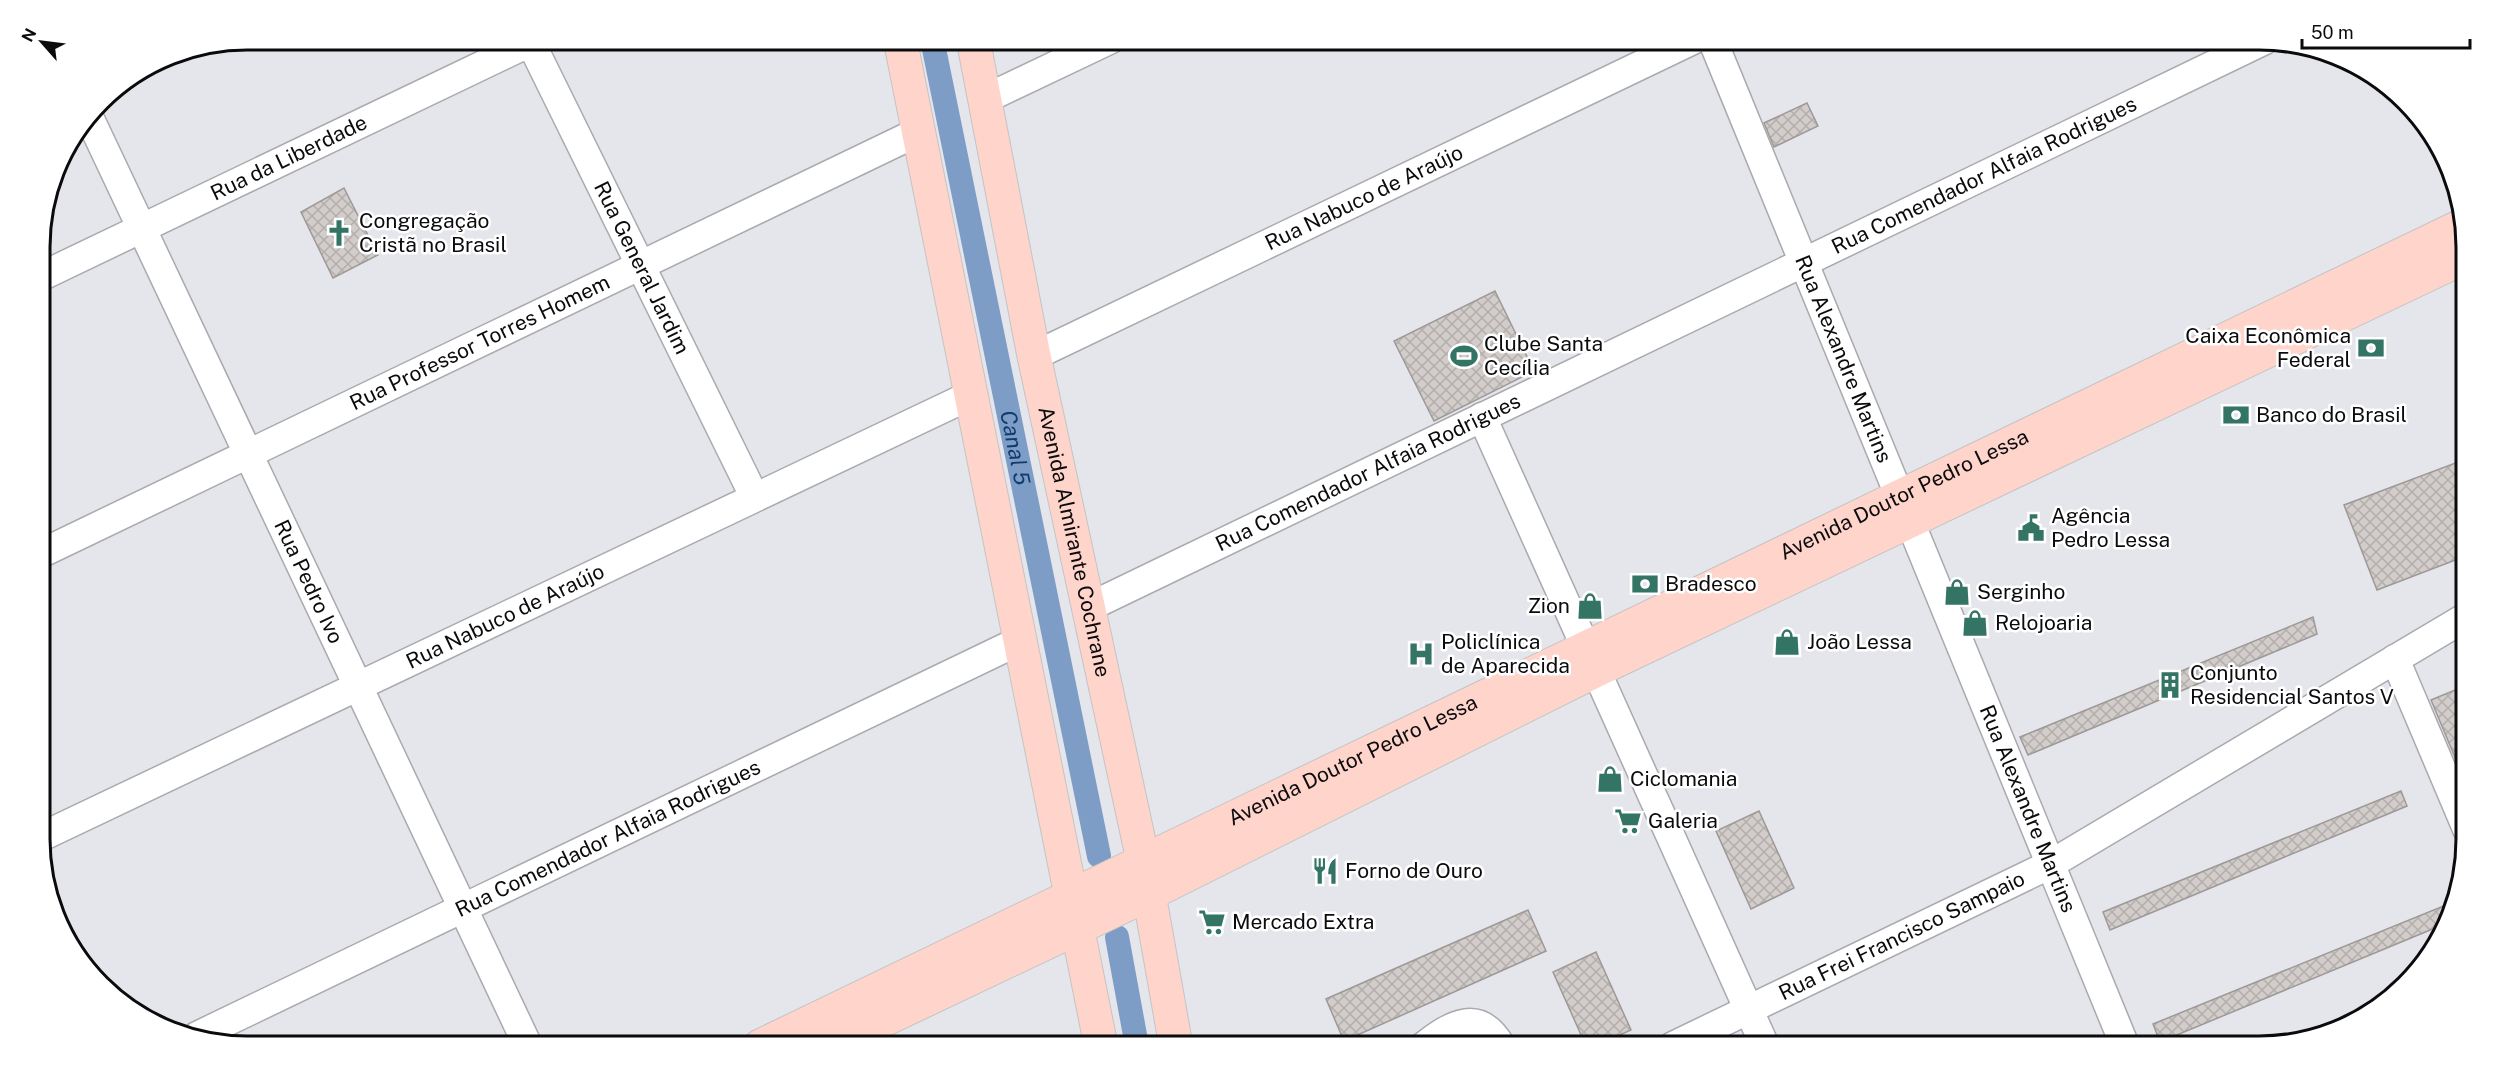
<svg xmlns="http://www.w3.org/2000/svg" width="2506" height="1085" font-family="'Public Sans',sans-serif">
  <style>
    .lines { fill: none; stroke-linecap: round; stroke-linejoin: round }
    .canal { stroke: #7e9dc6; stroke-width: 24 }
    .building { fill: url(#building-cross-hatch); stroke: #9e9896; stroke-width: 1.5 }
    .minor-casing { stroke: #a8aaaf; stroke-width: 31 }
    .major-casing { stroke: #c4c4c5; stroke-width: 35 }
    .minor { stroke: #fff; stroke-width: 28 }
    .major { stroke: #fed4cb; stroke-width: 33 }
    .labels { text-anchor: middle; stroke-width: 5; stroke-linejoin: round; paint-order: stroke }
    .street-label { font-size: 21px; fill: #0b0b0d; stroke: #fff }
    .poi-label { font-size: 21px; fill: #0b0b0d; stroke: #fff; text-anchor: start }
    .water-label { font-size: 22px; font-style: italic; fill: #103c6f; stroke: #fff }
    .rim { fill: none; stroke: #0b0b0d; stroke-width: 3 }
  </style>
  <defs>
    <pattern id="building-cross-hatch" width="8" height="8" patternUnits="userSpaceOnUse" patternTransform="scale(1.5)"><rect width="8" height="8" fill="#d2ccca"/><path d="M0 0l8 8M0 8l8-8" fill="none" stroke="#b3aeac"/></pattern>
  </defs>
  <rect width="100%" height="100%" fill="#e4e6eb"/>
  <g class="lines">
    <g class="canal">
      <path id="s1" d="M 932,39 L 1099,856"/>
      <path d="M 1117,937 L 1137,1046"/>
    </g>
  </g>
  <path class="building" d="M 1807,103 L 1818,126 L 1774,147 L 1764,123 Z
    M 344,188 L 378,255 L 333,278 L 301,212 Z
    M 1495,291 L 1534,371 L 1434,421 L 1394,341 Z
    M 2466,459 L 2466,556 L 2377,590 L 2344,505 Z
    M 2313,617 L 2317,634 L 2028,755 L 2020,737 Z
    M 2467,685 L 2467,786 L 2431,700 Z
    M 2401,791 L 2407,806 L 2110,930 L 2103,912 Z
    M 1759,811 L 1794,888 L 1751,909 L 1716,831 Z
    M 2446,905 L 2450,920 L 2447,923 L 2160,1042 L 2153,1024 Z
    M 1528,910 L 1546,951 L 1344,1041 L 1326,999 Z
    M 1596,952 L 1631,1030 L 1596,1046 L 1586,1046 L 1553,972 Z"/>
  <g class="lines">
    <defs>
      <g id="minor">
        <path id="s2" d="M 529,39 L 754,496"/>
        <path id="s3" d="M 1712,39 L 2125,1046"/>
        <path d="M 985,99 L 1111,39"/>
        <path id="s4" d="M 89,117 L 528,1046"/>
        <path id="s5" d="M 40,277 L 537,39"/>
        <path id="s6" d="M 1034,356 L 1695,39"/>
        <path d="M 1482,417 L 1765,1046"/>
        <path id="s7" d="M 40,554 L 920,131"/>
        <path id="s8" d="M 1087,608 L 2265,40"/>
        <path d="M 2395,659 L 2467,829"/>
        <path id="s9" d="M 41,837 L 971,395"/>
        <path id="s10" d="M 197,1036 L 1019,641"/>
        <path d="M 1424,1046 C 1452,1024 1479,1008 1501,1046"/>
        <path id="s11" d="M 1673,1046 L 2051,864 L 2466,617"/>
      </g>
      <g id="major">
        <path d="M 900,39 L 1101,1046"/>
        <path id="s12" d="M 973,39 L 1034,356 L 1143,860 L 1176,1046"/>
        <path id="s13" d="M 760,1046 L 2465,224"/>
        <path d="M 829,1046 L 1149,894 L 1597,670 L 2465,257"/>
      </g>
    </defs>
    <use href="#minor" class="minor-casing"/>
    <use href="#major" class="major-casing"/>
    <use href="#minor" class="minor"/>
    <use href="#major" class="major"/>
  </g>
  <defs>
    <symbol id="church-bare" viewBox="-9 -9 18 18"><path d="M-1.2-6h2.4v3.5h3.3v2.4h-3.3V6h-2.4V-.1h-3.3v-2.4h3.3Z" fill="#337464" stroke="#fff" stroke-width="2.5" paint-order="stroke"/></symbol>
    <symbol id="bank-bare" viewBox="-9 -9 18 18"><path d="M-6-4H6V4H-6ZM0-2.3a2.3 2.3 0 1 0 0 4.6a2.3 2.3 0 1 0 0-4.6Z" fill="#337464" stroke="#fff" stroke-width="2.5" paint-order="stroke"/></symbol>
    <symbol id="stadium-bare" viewBox="-9 -9 18 18"><path d="M0-5a6.5 5 0 1 0 0 10a6.5 5 0 1 0 0-10ZM-3.5-1.8h7v3.6h-7Z" fill="#337464" stroke="#fff" stroke-width="2.5" paint-order="stroke"/></symbol>
    <symbol id="civic-bare" viewBox="-9 -9 18 18"><path d="M-.6-6.5H3V-4.5H.6V-3L4-1V1h2V6H-6V1h2V-1L-.6-3ZM-1.2 2.5V6h2.4V2.5Z" fill="#337464" stroke="#fff" stroke-width="2.5" paint-order="stroke"/></symbol>
    <symbol id="shop-bare" viewBox="-9 -9 18 18"><path d="M-5-2.5h2.3a2.7 3.5 0 0 1 5.4 0H5L5.5 6h-11ZM-1.5-2.5h3a1.5 2.3 0 0 0-3 0Z" fill="#337464" stroke="#fff" stroke-width="2.5" paint-order="stroke"/></symbol>
    <symbol id="hospital-bare" viewBox="-9 -9 18 18"><path d="M-5-5h3v3.5h4V-5h3V5h-3V1.5h-4V5h-3Z" fill="#337464" stroke="#fff" stroke-width="2.5" paint-order="stroke"/></symbol>
    <symbol id="building-bare" viewBox="-9 -9 18 18"><path d="M-4-6H4V6H1V3H-1V6H-4ZM-2.5-4.3h1.7v1.8h-1.7ZM.8-4.3h1.7v1.8H.8ZM-2.5-1h1.7V.8h-1.7ZM.8-1h1.7V.8H.8Z" fill="#337464" stroke="#fff" stroke-width="2.5" paint-order="stroke"/></symbol>
    <symbol id="supermarket-bare" viewBox="-9 -9 18 18"><path d="M-6-5.5h2.5l.6 2H6L4.5 2H-2.5L-4.4-4H-6ZM-1.5 3.2a1.3 1.3 0 1 0 .1 0ZM3 3.2a1.3 1.3 0 1 0 .1 0Z" fill="#337464" stroke="#fff" stroke-width="2.5" paint-order="stroke"/></symbol>
    <symbol id="restaurant-bare" viewBox="-9 -9 18 18"><path d="M-5-6h1v4h1v-4h1v4h1v-4h1v5L-1.5 .5V6h-2V.5L-5-1ZM5-6V6H3V1.5H1.5Q1.5-4 5-6Z" fill="#337464" stroke="#fff" stroke-width="2.5" paint-order="stroke"/></symbol>
  </defs>
  <g fill-rule="evenodd">
    <use href="#church-bare" x="320" y="214" width="38" height="38"/>
    <use href="#bank-bare" x="2352" y="329" width="38" height="38"/>
    <use href="#stadium-bare" x="1445" y="337" width="38" height="38"/>
    <use href="#bank-bare" x="2217" y="396" width="38" height="38"/>
    <use href="#civic-bare" x="2012" y="509" width="38" height="38"/>
    <use href="#bank-bare" x="1626" y="565" width="38" height="38"/>
    <use href="#shop-bare" x="1938" y="573" width="38" height="38"/>
    <use href="#shop-bare" x="1571" y="587" width="38" height="38"/>
    <use href="#shop-bare" x="1956" y="604" width="38" height="38"/>
    <use href="#shop-bare" x="1768" y="623" width="38" height="38"/>
    <use href="#hospital-bare" x="1402" y="635" width="38" height="38"/>
    <use href="#building-bare" x="2151" y="666" width="38" height="38"/>
    <use href="#shop-bare" x="1591" y="760" width="38" height="38"/>
    <use href="#supermarket-bare" x="1609" y="802" width="38" height="38"/>
    <use href="#restaurant-bare" x="1306" y="852" width="38" height="38"/>
    <use href="#supermarket-bare" x="1193" y="903" width="38" height="38"/>
  </g>
  <g class="labels">
    <g class="street-label">
      <text dy="7" stroke="none"><textPath href="#s5" startOffset="276">Rua da Liberdade</textPath></text>
      <text dy="7" stroke="none"><textPath href="#s8" startOffset="996">Rua Comendador Alfaia Rodrigues</textPath></text>
      <text dy="7" stroke="none"><textPath href="#s6" startOffset="366">Rua Nabuco de Araújo</textPath></text>
      <text dy="7" stroke="none"><textPath href="#s2" startOffset="255">Rua General Jardim</textPath></text>
      <text dy="7" stroke="none"><textPath href="#s7" startOffset="488">Rua Professor Torres Homem</textPath></text>
      <text dy="7" stroke="none"><textPath href="#s3" startOffset="346">Rua Alexandre Martins</textPath></text>
      <text dy="7" stroke="none"><textPath href="#s8" startOffset="312">Rua Comendador Alfaia Rodrigues</textPath></text>
      <text dy="7" stroke="none"><textPath href="#s13" startOffset="1270">Avenida Doutor Pedro Lessa</textPath></text>
      <text dy="7" stroke="none"><textPath href="#s12" startOffset="513">Avenida Almirante Cochrane</textPath></text>
      <text dy="7" stroke="none"><textPath href="#s4" startOffset="514">Rua Pedro Ivo</textPath></text>
      <text dy="7" stroke="none"><textPath href="#s9" startOffset="514">Rua Nabuco de Araújo</textPath></text>
      <text dy="7" stroke="none"><textPath href="#s13" startOffset="658">Avenida Doutor Pedro Lessa</textPath></text>
      <text dy="7" stroke="none"><textPath href="#s3" startOffset="832">Rua Alexandre Martins</textPath></text>
      <text dy="7" stroke="none"><textPath href="#s10" startOffset="456">Rua Comendador Alfaia Rodrigues</textPath></text>
      <text dy="7" stroke="none"><textPath href="#s11" startOffset="254">Rua Frei Francisco Sampaio</textPath></text>
    </g>
    <g class="poi-label">
      <text x="359" y="228">Congregação<tspan x="359" dy="24">Cristã no Brasil</tspan></text>
      <text x="2351" y="343" text-anchor="end">Caixa Econômica<tspan x="2351" dy="24">Federal</tspan></text>
      <text x="1484" y="351">Clube Santa<tspan x="1484" dy="24">Cecília</tspan></text>
      <text x="2256" y="422">Banco do Brasil</text>
      <text x="2051" y="523">Agência<tspan x="2051" dy="24">Pedro Lessa</tspan></text>
      <text x="1665" y="591">Bradesco</text>
      <text x="1977" y="599">Serginho</text>
      <text x="1570" y="613" text-anchor="end">Zion</text>
      <text x="1995" y="630">Relojoaria</text>
      <text x="1441" y="649">Policlínica<tspan x="1441" dy="24">de Aparecida</tspan></text>
      <text x="1807" y="649">João Lessa</text>
      <text x="2190" y="680">Conjunto<tspan x="2190" dy="24">Residencial Santos V</tspan></text>
      <text x="1630" y="786">Ciclomania</text>
      <text x="1648" y="828">Galeria</text>
      <text x="1345" y="878">Forno de Ouro</text>
      <text x="1232" y="929">Mercado Extra</text>
    </g>
    <g class="water-label">
      <text dy="8" stroke="none"><textPath href="#s1" startOffset="417">Canal 5</textPath></text>
    </g>
  </g>
  <path d="M0 0H2506V1085H0ZM247 50H2259A197 197 0 0 1 2456 247V839A197 197 0 0 1 2259 1036H247A197 197 0 0 1 50 839V247A197 197 0 0 1 247 50Z" fill="#fff" fill-rule="evenodd"/>
  <path class="rim" d="M247 50H2259A197 197 0 0 1 2456 247V839A197 197 0 0 1 2259 1036H247A197 197 0 0 1 50 839V247A197 197 0 0 1 247 50Z"/>
  <g transform="translate(42 42) rotate(298)" stroke="#ffffff" stroke-width="4.5" paint-order="stroke">
  <path d="M0-4.5L10 22L0 15L-10 22Z" fill="#0b0b0d"/>
  <text y="-9" font-size="16" font-weight="bold" text-anchor="middle" fill="#0b0b0d">N</text>
  </g>
  <path d="M2302 39v9h168v-9" fill="none" stroke="#0b0b0d" stroke-width="3"/>
  <text x="2311" y="39" font-size="18" fill="#0b0b0d" stroke="#ffffff" stroke-width="4.5" paint-order="stroke">50 m</text>
</svg>
